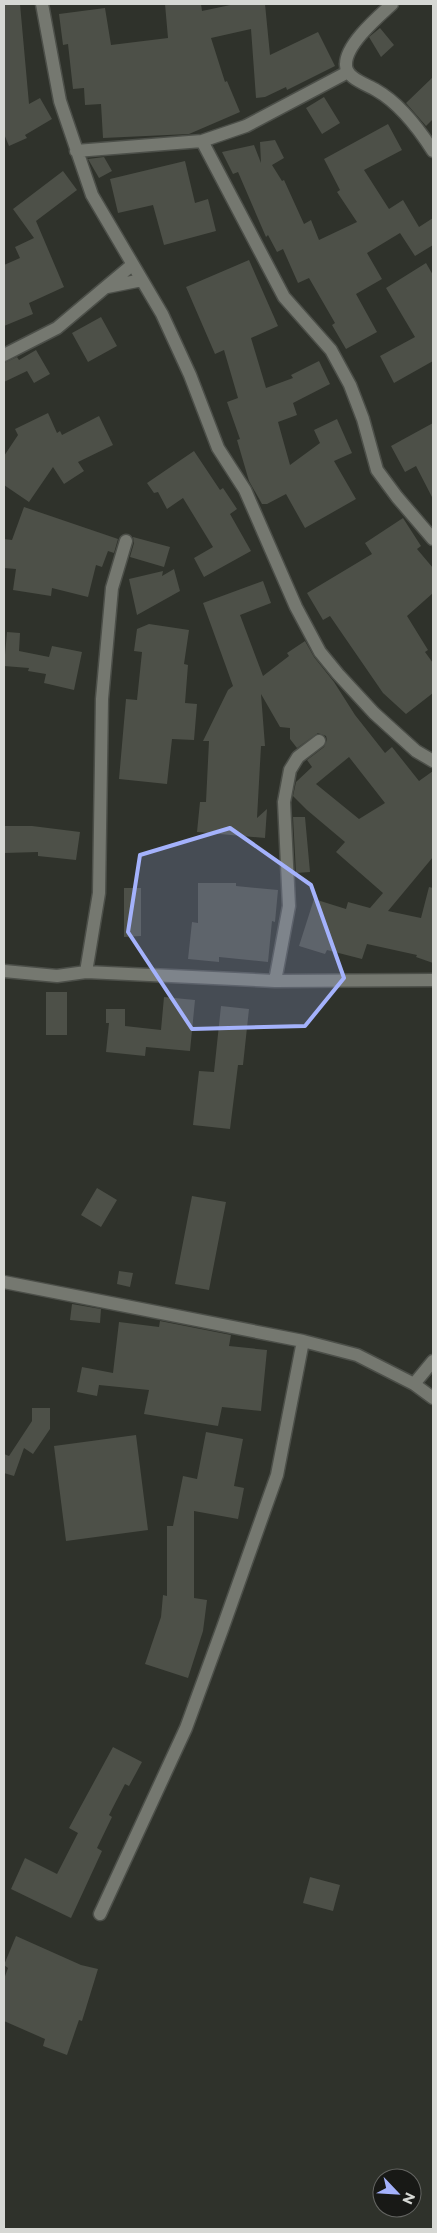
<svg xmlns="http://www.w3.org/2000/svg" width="437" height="2233" font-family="Montserrat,sans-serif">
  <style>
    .building { fill: #4d5048; fill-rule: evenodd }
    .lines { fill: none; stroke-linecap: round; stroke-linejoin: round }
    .street-casing { stroke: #4c4f49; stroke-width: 15 }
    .street { stroke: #757870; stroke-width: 12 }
    .marked { fill: #a4b2fc; fill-opacity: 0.2; stroke: #a4b2fc; stroke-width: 4; stroke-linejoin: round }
  </style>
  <rect width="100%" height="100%" fill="#2f322b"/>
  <path class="building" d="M 4,4 L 20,4 L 29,104 L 40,98 L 52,119 L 25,135 L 27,138 L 9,146 L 4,134 Z
    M 165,4 L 201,4 L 202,11 L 235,4 L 265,4 L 270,55 L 318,32 L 335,66 L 287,90 L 286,87 L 265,97 L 256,98 L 251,29 L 211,38 L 225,82 L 227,81 L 240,112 L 189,134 L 103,138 L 101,104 L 85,105 L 84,88 L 73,89 L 68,44 L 63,45 L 59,14 L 105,8 L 111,45 L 168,38 Z
    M 380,28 L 394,45 L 381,57 L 369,37 Z
    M 433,77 L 433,119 L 426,126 L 406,103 Z
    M 324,97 L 340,123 L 322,134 L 306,108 Z
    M 388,124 L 402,150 L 364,170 L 389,209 L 403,200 L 419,227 L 433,218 L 433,245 L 415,256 L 400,233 L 367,253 L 382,279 L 356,294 L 377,332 L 346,349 L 332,325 L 335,323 L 309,278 L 298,283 L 283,249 L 277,252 L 268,235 L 266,237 L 238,172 L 233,174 L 222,152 L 254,145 L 261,163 L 260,142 L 275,140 L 284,158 L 272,165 L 282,181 L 284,180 L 304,224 L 311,220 L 319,240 L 357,222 L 337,192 L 340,190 L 324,159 Z
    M 104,157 L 112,171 L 99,178 L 88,159 Z
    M 185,161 L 195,203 L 208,199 L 216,231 L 164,245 L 153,205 L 118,213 L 110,179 Z
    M 63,171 L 77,190 L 36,221 L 64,287 L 29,303 L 33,314 L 4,326 L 4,265 L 20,258 L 15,247 L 34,238 L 13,209 Z
    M 249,260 L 278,326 L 251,338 L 266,388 L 293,378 L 291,375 L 319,361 L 330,384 L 293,403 L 297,415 L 278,422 L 290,465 L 320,443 L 314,430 L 337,419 L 352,453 L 334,461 L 356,499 L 305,528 L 286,494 L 267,504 L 262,504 L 249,481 L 237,440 L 240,439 L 227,402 L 238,398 L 224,350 L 215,354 L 186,287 Z
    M 426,263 L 433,275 L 433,361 L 394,383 L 380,356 L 415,337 L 386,288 Z
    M 101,317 L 117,346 L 88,362 L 72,333 Z
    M 36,350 L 50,374 L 34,383 L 27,371 L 4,382 L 4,363 L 17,357 L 19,360 Z
    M 48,413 L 57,433 L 60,431 L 62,435 L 99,416 L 113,445 L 78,462 L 84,471 L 64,484 L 53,467 L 29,502 L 4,485 L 4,456 L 18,435 L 15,429 Z
    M 433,423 L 433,499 L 416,466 L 405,472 L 391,446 Z
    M 194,451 L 220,490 L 223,488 L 237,509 L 230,514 L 251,551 L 204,577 L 194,558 L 213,547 L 183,498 L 167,509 L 158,492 L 154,493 L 147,483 Z
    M 24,507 L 118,539 L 114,553 L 108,551 L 102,567 L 96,565 L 88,597 L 52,588 L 51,596 L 13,590 L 16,569 L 4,568 L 4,539 L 12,540 Z
    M 403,518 L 421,546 L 417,549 L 433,568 L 433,593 L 407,616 L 428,650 L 425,652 L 433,663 L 433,693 L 406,714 L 383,693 L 330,616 L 323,620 L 307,593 L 372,554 L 365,543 Z
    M 133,537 L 170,547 L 164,567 L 130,557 L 134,543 Z
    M 174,569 L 180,591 L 137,615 L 129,579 L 163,571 L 162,576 Z
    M 263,581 L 271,603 L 240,615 L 263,676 L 289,656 L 287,653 L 305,641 L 314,657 L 334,682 L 355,715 L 385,753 L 392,747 L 419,781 L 433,771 L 433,857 L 388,911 L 421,918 L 429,887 L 433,888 L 433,963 L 416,957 L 417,955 L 367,944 L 362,959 L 327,950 L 325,954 L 299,946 L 314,899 L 346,909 L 348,902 L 370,908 L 383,893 L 336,852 L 345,842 L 307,810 L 293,796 L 296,782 L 312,767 L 307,760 L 324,747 L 327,740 L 326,736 L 318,733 L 297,748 L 290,739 L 290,728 L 280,727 L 261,694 L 265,746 L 261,746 L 257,818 L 267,809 L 265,838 L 197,832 L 200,802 L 206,802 L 209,741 L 203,741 L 228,690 L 233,686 L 203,603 ZM 349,757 L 385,803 L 359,819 L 316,784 Z
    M 149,624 L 189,630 L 184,664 L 188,665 L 185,703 L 197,704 L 194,740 L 172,739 L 167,784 L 119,779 L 126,699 L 137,700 L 142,652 L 134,651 L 137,629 Z
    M 7,632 L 20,633 L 19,651 L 49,657 L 52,646 L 82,652 L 74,690 L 44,683 L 46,674 L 28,671 L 29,668 L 4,666 Z
    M 293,817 L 305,817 L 310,872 L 296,873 Z
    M 4,826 L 32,826 L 80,832 L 76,860 L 38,856 L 38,852 L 4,853 Z
    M 198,883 L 236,883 L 236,886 L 278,890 L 275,922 L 272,921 L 268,962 L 219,957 L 219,962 L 188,959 L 192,922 L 198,923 Z
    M 124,888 L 141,888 L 141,936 L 124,937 Z
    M 46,992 L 67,992 L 67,1035 L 46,1035 Z
    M 164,997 L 195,1000 L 190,1051 L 146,1047 L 145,1056 L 106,1052 L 109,1023 L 106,1023 L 106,1009 L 125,1009 L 125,1026 L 161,1030 Z
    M 221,1006 L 249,1009 L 243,1065 L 238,1065 L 230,1129 L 193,1125 L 199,1071 L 214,1072 Z
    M 97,1188 L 117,1200 L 101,1227 L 81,1215 Z
    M 192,1196 L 226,1202 L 209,1290 L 175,1284 Z
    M 119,1271 L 133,1273 L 130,1287 L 117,1284 Z
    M 72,1304 L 101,1309 L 100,1323 L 70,1320 Z
    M 160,1321 L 231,1335 L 229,1346 L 267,1350 L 261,1411 L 222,1407 L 218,1426 L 144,1414 L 149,1390 L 99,1385 L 97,1396 L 77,1392 L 82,1367 L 113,1373 L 119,1322 L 159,1327 Z
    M 32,1408 L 50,1408 L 50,1429 L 33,1454 L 24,1448 L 14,1476 L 4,1473 L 4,1454 L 9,1456 L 32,1421 Z
    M 206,1432 L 243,1439 L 234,1486 L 244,1488 L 238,1519 L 194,1511 L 194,1598 L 207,1600 L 203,1631 L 188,1678 L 145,1664 L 161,1617 L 163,1595 L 167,1596 L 167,1526 L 173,1526 L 183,1476 L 197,1479 Z
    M 136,1435 L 148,1530 L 66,1541 L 54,1446 Z
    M 113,1747 L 142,1762 L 129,1786 L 125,1784 L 109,1815 L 112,1817 L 97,1848 L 102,1851 L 71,1918 L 11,1889 L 25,1858 L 57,1874 L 78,1833 L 69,1828 Z
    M 310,1877 L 340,1885 L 333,1911 L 303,1903 Z
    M 16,1936 L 81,1965 L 98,1969 L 82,2021 L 79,2020 L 67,2055 L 43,2046 L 45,2039 L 4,2021 L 4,1979 L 8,1968 L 4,1965 Z"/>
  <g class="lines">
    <defs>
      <path id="street" d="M 42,4 L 60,101 L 92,195 L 162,314 L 190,375 L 218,448 L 245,490 L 296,607 L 320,652 L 338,674 L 374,713 L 416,751 L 433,761
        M 392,4 C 378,17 346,44 346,64 C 345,78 366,84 376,90 C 399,103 419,129 433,151
        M 202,141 L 284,297 L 331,350 L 350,385 L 363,419 L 377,470 L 397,497 L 433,539
        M 76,151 L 202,141 L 246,126 L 348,72
        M 107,287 L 142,280
        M 4,355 L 57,328 L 132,265
        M 4,971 L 57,976 L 86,972 L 275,981 L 433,980
        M 86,972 L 99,893 L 102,699 L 112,588 L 126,541
        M 275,981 L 289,906 L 284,802 L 290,770 L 298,757 L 319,741
        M 4,1282 L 303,1341 L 357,1355 L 414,1384 L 433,1398
        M 414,1384 L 433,1361
        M 100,1914 L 186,1728 L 223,1627 L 277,1475 L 303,1341"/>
    </defs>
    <use href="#street" class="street-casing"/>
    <use href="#street" class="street"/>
  </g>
  <path class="marked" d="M 230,828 L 311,885 L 344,978 L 305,1026 L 192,1029 L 128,932 L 140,855 Z"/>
  <rect width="437" height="2233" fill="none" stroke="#d6d8d4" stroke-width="10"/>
  <g transform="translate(397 2193) rotate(115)"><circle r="24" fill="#181916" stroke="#646562"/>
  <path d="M0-4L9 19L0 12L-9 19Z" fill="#a4b2fc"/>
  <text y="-8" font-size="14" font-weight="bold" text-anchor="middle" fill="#d6d8d4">N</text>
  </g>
</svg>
